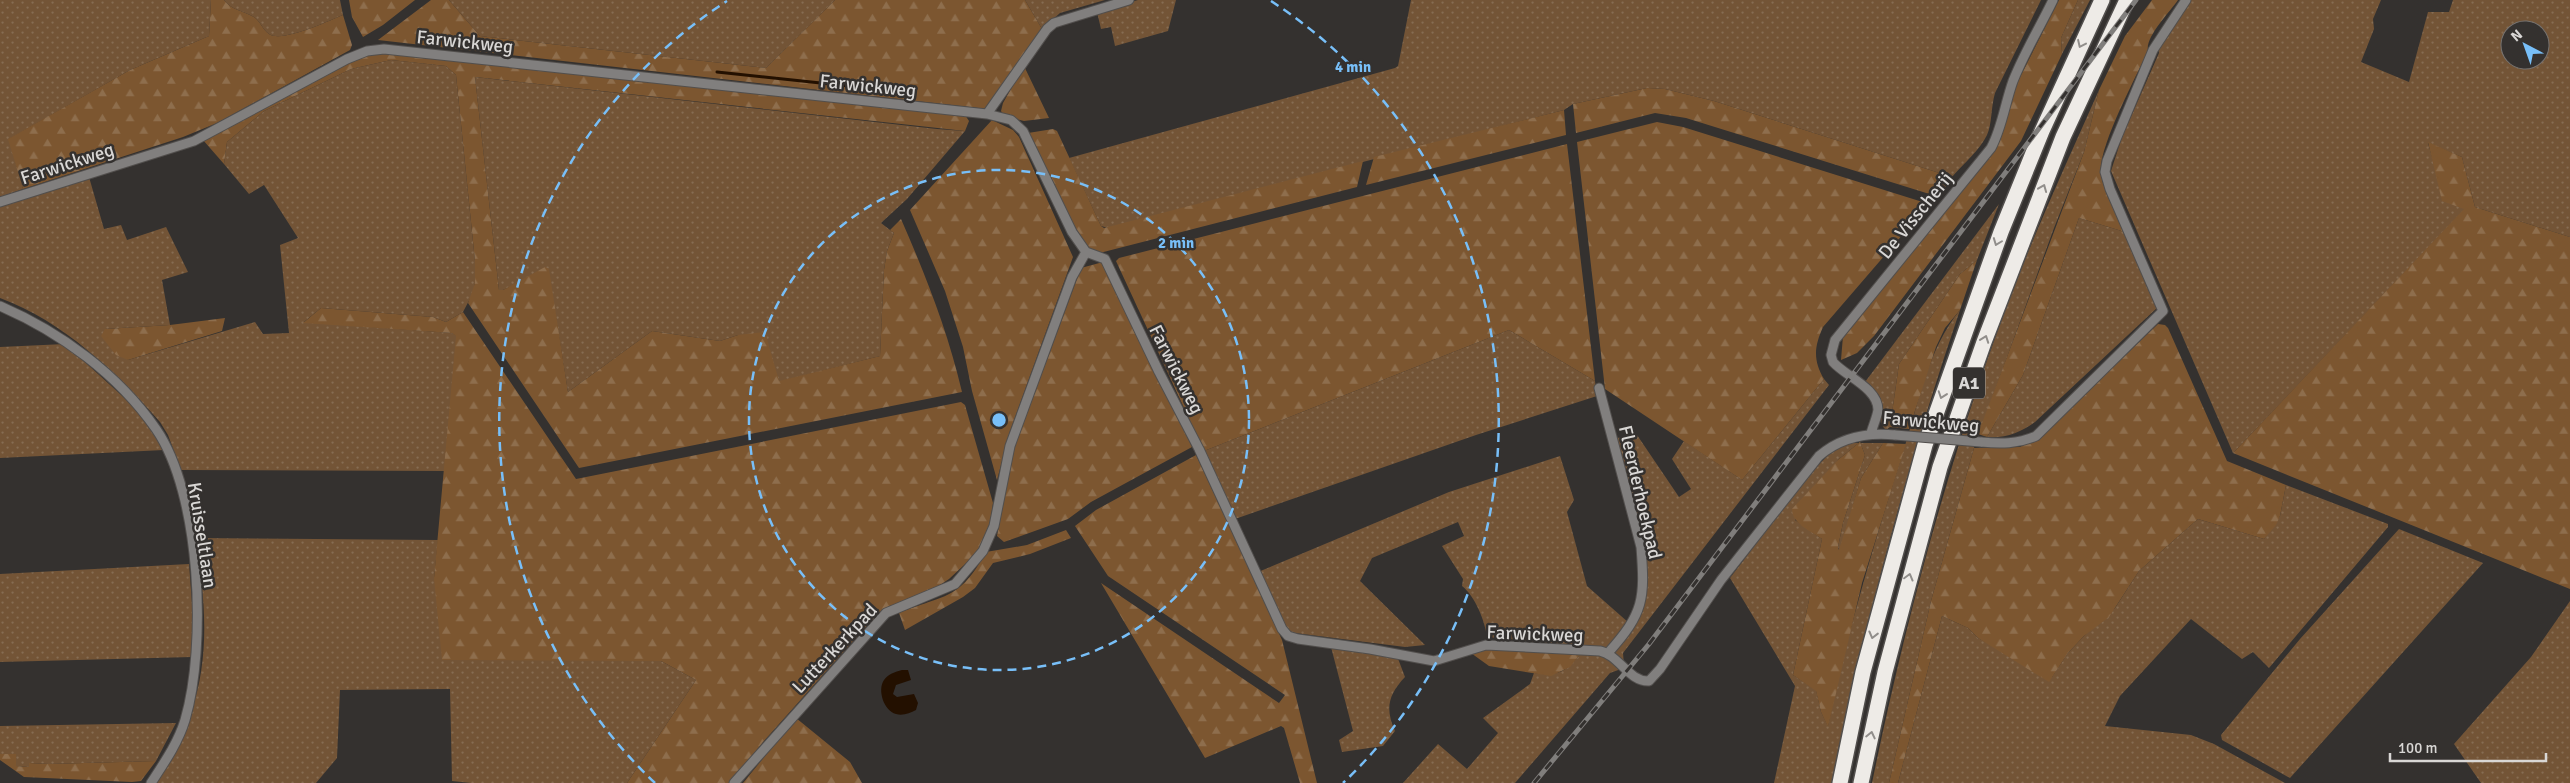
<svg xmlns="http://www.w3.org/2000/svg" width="2570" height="783" font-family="Signika,sans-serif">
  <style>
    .grass { fill: url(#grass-dots); fill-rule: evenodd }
    .forest { fill: url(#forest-firs) }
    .water { fill: #231000 }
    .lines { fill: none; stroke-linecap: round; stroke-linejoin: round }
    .stream { stroke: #231000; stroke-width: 3 }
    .street-casing { stroke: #524f4d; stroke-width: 11 }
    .highway-casing { stroke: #524f4d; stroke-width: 18 }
    .street { stroke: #817f7e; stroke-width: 9 }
    .highway { stroke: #eeebe7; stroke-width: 15 }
    .rail-casing { stroke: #807e7c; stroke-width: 5 }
    .rail { stroke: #34312f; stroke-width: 3; stroke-dasharray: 9; stroke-linecap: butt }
    .street-bridge-casing { stroke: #524f4d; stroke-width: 11; stroke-linecap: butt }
    .street-bridge { stroke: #817f7e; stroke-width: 9 }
    .oneway { stroke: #918e8b }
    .ring { fill: none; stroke: #78bff8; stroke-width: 2.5; stroke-dasharray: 9 6 }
    .labels { text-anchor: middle; stroke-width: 5; stroke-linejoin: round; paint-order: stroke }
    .shield { fill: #34312f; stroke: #a8a5a3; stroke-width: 1 }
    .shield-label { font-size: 18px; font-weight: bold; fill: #d9d7d5 }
    .street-label { font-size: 19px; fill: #d9d7d5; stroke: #34312f }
    .centre { fill: #78bff8; stroke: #34312f; stroke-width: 2.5 }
    .ring-label { font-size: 15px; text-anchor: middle; font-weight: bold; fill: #78bff8; stroke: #34312f; stroke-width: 5; stroke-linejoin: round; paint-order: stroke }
  </style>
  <defs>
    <pattern id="grass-dots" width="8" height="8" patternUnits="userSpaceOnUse" patternTransform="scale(1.25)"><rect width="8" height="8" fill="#735436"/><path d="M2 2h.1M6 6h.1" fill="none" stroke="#866c52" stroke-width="1.8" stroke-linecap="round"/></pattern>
    <pattern id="forest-firs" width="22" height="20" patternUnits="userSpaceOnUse" patternTransform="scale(1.25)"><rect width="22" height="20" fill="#7c5630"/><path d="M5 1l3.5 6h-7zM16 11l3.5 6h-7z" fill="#8e6e4d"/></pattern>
  </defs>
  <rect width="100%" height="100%" fill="#34312f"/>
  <path class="grass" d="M 0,0 L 211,0 L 209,36 L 130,70 L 9,139 L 23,189 L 0,197 Z
    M 224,0 L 340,0 L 343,15 C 328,21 282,43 269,34 C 263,30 260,21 254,17 C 244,11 231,10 224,0 Z
    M 449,0 L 835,0 L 766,68 L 480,36 Z
    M 1025,0 L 1105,0 L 1060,13 L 1042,29 Z
    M 1138,0 L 1176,0 L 1168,31 L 1115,46 L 1111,27 L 1101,29 L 1097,12 Z
    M 1411,0 L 2041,0 L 1995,93 C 1991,106 1992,125 1987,135 C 1980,150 1963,164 1952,177 L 1714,101 L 1665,89 L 1647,88 L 1573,104 L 1564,110 L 1108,228 L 1101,226 L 1069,158 L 1395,68 L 1398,66 Z
    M 2078,0 L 2090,0 L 2062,54 L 2061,38 Z
    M 2188,0 L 2381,0 L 2373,19 L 2374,29 L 2361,62 L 2409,82 L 2428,12 L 2449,12 L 2453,0 L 2570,0 L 2570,237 L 2475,207 L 2462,157 L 2428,143 L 2439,181 L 2465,209 L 2233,453 L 2111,171 L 2122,137 L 2159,53 L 2158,47 ZM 2510,30 L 2540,30 L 2540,60 L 2510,60 Z
    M 391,60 L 446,66 L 456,75 L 475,261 L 475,283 L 473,293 L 463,312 L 446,322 L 433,317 L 321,308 L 304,322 L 452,333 L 457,336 L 445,471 L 181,470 L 168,435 L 160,422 C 116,372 63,321 0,298 L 0,207 L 89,177 L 104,229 L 121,225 L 127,240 L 166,227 L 188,272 L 162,280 L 170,325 L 105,329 L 128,360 L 255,322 L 263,334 L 289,333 L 280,245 L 298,238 L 264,185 L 249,194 L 224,164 L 227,142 L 264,111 L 351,69 Z
    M 475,77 L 937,129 L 965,131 L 907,199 L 881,223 L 894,233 L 887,251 L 884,270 L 880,356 L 778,382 L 738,335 L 720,341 L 652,331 L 568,392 L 548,269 L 503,290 L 499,290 Z
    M 2099,90 L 2084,152 L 2054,228 L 1974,448 L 1931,601 L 1889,783 L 1872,783 C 1908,608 1956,433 2022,267 C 2046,207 2073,149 2099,90 Z
    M 1999,204 L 1977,260 L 1960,274 L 1899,364 L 1890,427 L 1886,430 C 1877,423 1883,411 1881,401 C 1880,393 1871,387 1865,382 Z
    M 2079,218 L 2125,232 L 2158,307 L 2035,422 C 2022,432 2004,439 1987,437 L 2023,375 Z
    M 1960,310 C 1907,465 1865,623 1832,783 L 1774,783 L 1795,686 L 1730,578 L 1806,478 L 1836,447 L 1846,443 L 1883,443 L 1861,478 L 1840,551 L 1838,547 L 1843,523 L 1865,455 L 1860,442 L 1839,459 L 1795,520 L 1822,539 L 1793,675 L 1816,690 L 1821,712 L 1828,726 C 1847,632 1875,541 1904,449 C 1919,402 1928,349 1960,310 Z
    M 1509,330 L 1595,381 L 1597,396 L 1476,435 L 1235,519 L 1204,451 Z
    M 65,344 L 141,413 L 164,450 L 0,458 L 0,347 Z
    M 1824,379 L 1829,385 L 1623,653 L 1624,665 L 1615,653 L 1645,600 L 1646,551 L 1617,438 L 1637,435 L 1679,497 L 1691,489 L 1672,459 L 1684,441 L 1742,480 Z
    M 1560,456 L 1574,500 L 1567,512 L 1587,586 L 1629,623 L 1607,648 L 1487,637 C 1485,621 1475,596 1462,586 L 1463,579 L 1442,546 L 1464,536 L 1458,522 L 1372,558 L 1360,581 L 1425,645 L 1405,647 L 1287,632 L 1258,572 L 1449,492 Z
    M 2286,485 L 2388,524 L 2388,527 L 2269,668 L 2253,652 L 2242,659 L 2191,619 L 2120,696 L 2105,726 L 2191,735 L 2214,744 L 2285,783 L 1898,783 L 1942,616 L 1968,628 L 1978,638 L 2052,677 L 2068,653 L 2084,636 L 2115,608 L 2139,571 L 2198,519 L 2264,539 L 2280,516 Z
    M 2399,529 L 2483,563 L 2290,778 L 2222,740 L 2221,735 L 2300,639 Z
    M 195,538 L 438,540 L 434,578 L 646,660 L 661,661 L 696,680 L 627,783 L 471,783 L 452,781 L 450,689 L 340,690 L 337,758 L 316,783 L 157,783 C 162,759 182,735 191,711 C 211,657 205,594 195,538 Z
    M 189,564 L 194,629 L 192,657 L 0,662 L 0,574 Z
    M 2570,601 L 2570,783 L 2481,783 L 2454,744 L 2531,657 Z
    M 1331,647 L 1397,656 L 1405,677 C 1388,695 1385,709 1395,731 L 1383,746 L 1342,752 L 1339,740 L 1353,731 Z
    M 1581,653 L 1605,656 L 1621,669 L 1610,673 L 1515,783 L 1403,783 L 1438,744 L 1467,769 L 1498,733 L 1483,718 L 1530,684 L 1534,673 C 1558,677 1566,672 1581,653 Z
    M 176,723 L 156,761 L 49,764 L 29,763 L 29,767 L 15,766 L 15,754 L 0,754 L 0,726 Z"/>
  <path class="forest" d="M 211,0 L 224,0 C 231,10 244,11 254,17 C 260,21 263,30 269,34 C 282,43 328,21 343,15 L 352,45 L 350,50 L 217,123 L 183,137 L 23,189 L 8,139 L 130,70 L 209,36 Z
    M 349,0 L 415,0 L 383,25 L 363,37 L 352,17 Z
    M 431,0 L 449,0 L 480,36 L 766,68 L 835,0 L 1025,0 L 1042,29 L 1004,82 L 995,100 L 987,109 L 378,40 Z
    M 2059,0 L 2078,0 L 2061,38 L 2062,54 L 2021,141 L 1874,336 L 1857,353 L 1841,360 L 1843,336 L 1995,149 L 2017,83 Z
    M 2152,0 L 2178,0 C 2169,13 2145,37 2148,51 C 2136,77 2097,149 2101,174 C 2104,194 2117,214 2125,232 L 2079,218 L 2023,375 L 1987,437 L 1978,434 L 2084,152 L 2099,90 L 2125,36 Z
    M 385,50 L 965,115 L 969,121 L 965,131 L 475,77 L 499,290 L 503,290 L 545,267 L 549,269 L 568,392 L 652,331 L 720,341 L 738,335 L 765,332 L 779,381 L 880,356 L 884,270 L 887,251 L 894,233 L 890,230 L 901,219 C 926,276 948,332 962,392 L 579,468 L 468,303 L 475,283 L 475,261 L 456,75 L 446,66 L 391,60 L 351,69 L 264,111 L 227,142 L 224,164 L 203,140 L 348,62 Z
    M 1024,66 L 1049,118 L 1024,121 L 1004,116 L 1001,111 L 1003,103 Z
    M 1647,88 L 1665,89 L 1714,101 L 1952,177 L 1939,197 L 1686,118 L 1655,113 L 1576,133 L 1573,104 Z
    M 1564,110 L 1566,135 L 1366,185 L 1374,157 Z
    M 992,120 L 1013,130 L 1019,137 L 1073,257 L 1010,431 L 997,480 L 972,391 L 963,347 L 945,291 L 910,210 Z
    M 1657,122 L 1683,127 L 1929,204 L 1823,327 C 1814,347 1813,360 1824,379 L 1742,480 L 1605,389 L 1577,142 Z
    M 1053,129 L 1057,131 L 1101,226 L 1104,228 L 1363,161 L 1357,187 L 1084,257 L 1028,133 Z
    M 2428,142 L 2462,157 L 2475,207 L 2570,237 L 2570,589 L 2233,453 L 2464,209 L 2442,201 Z
    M 1567,144 L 1595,381 L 1509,330 L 1204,451 L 1116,261 L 1119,258 Z
    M 1977,260 L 1960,310 L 1945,328 L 1936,347 L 1909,429 L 1890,427 L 1899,364 L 1960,274 Z
    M 1103,262 L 1192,447 L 1091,502 L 1068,519 L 1004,542 L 997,536 L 1013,451 L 1081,268 Z
    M 321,308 L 433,317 L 446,322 L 463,312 L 576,479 L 961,402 L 965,405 L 993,503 L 988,535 L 977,553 L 949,579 L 937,587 L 882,613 L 870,622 L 763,742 L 730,783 L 627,783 L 696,680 L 661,661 L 442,660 L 434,578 L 456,336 L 452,333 L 303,323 Z
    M 225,318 L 222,331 L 128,360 L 116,355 L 101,336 L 105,329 L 170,325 Z
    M 2158,324 L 2165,325 L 2168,328 L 2227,461 L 2286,485 L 2280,516 L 2276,525 L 2264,539 L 2198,519 L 2139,571 L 2109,617 L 2084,636 L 2068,653 L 2049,682 L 1978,638 L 1968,628 L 1942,616 L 1898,783 L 1889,783 L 1931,601 L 1974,448 L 2020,447 L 2042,435 Z
    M 1860,442 L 1865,455 L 1843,523 L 1838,547 L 1839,550 L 1861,478 L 1883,443 L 1906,444 L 1862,583 L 1828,727 L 1821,712 L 1816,691 L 1793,675 L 1822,539 C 1811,531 1792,524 1792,509 L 1839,459 Z
    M 1196,455 L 1282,640 L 1317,783 L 1300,783 L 1284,728 L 1281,726 L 1205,758 L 1101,583 L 1279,703 L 1285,695 L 1108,576 L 1075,526 L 1096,510 Z
    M 1066,530 L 1071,538 L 1030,554 L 993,563 L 975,588 L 963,597 L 905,630 L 899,613 C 945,594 959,601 986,552 L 1027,545 Z
    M 1464,648 L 1581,653 L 1570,667 L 1551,676 L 1489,666 Z
    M 796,718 L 850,762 L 862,783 L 743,783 Z
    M 0,754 L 16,754 L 16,766 L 29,767 L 29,763 L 49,764 L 156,761 L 141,781 L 132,782 L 24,777 L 0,760 Z"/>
  <path class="water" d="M 902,670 L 908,670 L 911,680 L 896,685 L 893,694 L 897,697 L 914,694 L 918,703 L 916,710 C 910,713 903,716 896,714 C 884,711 877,690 884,680 C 888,674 895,672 902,670 Z"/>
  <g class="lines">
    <path class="stream" d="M 717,72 L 877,89"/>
    <defs>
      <path id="street" d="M 987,114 L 1047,29 L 1054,23 L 1129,0
        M 0,202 L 194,141 L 347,59 L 367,51 L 384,49 L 987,114 L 1011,120 L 1023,131 L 1072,232 L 1086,252 L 1105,259 L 1159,372 L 1199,449 L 1282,629 L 1288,636 L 1298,639 L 1370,649 L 1434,661 L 1486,645 L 1600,651 C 1619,655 1629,682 1649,681 L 1660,669 L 1721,580 L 1819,456 C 1841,437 1866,432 1895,435
        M 0,306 C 60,332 118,374 156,429 C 201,494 207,645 185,720 C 178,743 164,763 151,783
        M 1599,388 L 1641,547 C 1645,599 1644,613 1608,653
        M 1871,433 C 1873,426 1877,417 1878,410 C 1878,388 1845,376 1833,362 L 1831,355 L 1835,340 L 1991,148 C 2002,128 2005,103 2013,81 C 2024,53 2040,27 2053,0
        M 1981,442 C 2001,444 2017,444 2036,436 L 2163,311 L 2110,189 L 2105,172 L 2107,161 L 2153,50 L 2186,0
        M 734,783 L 886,613 L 955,584 L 983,551 L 994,526 L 1010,446 L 1072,277 L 1086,252"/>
      <path id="highway" d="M 1840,783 L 1863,672 L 1925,445 L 2001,232 L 2042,131 L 2102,0
        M 1861,783 L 1885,672 L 1940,467 L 1984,342 L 2063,137 L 2127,0"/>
    </defs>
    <use href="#street" class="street-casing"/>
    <use href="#highway" class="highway-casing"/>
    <use href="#street" class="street"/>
    <use href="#highway" class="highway"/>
    <defs>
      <path id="rail" d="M 1534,783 L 1649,644 L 2136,0"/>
    </defs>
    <use href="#rail" class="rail-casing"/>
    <use href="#rail" class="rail"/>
    <defs>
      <path id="street-bridge" d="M 1895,435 L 1981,442"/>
    </defs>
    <use href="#street-bridge" class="street-bridge-casing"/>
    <use href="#street-bridge" class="street-bridge"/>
  </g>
  <defs><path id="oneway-chevron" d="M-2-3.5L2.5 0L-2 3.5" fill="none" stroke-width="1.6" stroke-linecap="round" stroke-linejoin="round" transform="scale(1.25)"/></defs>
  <g class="oneway">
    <use href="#oneway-chevron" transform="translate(2081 44) rotate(115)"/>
    <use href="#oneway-chevron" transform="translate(2043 188) rotate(-68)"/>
    <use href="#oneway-chevron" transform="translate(1997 242) rotate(111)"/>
    <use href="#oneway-chevron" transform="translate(1985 339) rotate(-70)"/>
    <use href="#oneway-chevron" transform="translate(1942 395) rotate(109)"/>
    <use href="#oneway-chevron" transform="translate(1909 577) rotate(-75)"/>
    <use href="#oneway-chevron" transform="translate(1873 635) rotate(104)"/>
    <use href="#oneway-chevron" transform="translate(1871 735) rotate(-77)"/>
  </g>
  <g class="ring">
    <circle cx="999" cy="420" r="250"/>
    <path d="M655 783A500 500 0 0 1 727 1M1271 1A500 500 0 0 1 1343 783"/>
  </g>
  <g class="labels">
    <rect class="shield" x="1953" y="367.5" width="32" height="31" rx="4"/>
    <g class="shield-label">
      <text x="1969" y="389">A1</text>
    </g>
    <g class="street-label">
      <text transform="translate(465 41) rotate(6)" y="7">Farwickweg</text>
      <text transform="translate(868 85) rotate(6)" y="7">Farwickweg</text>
      <text transform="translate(67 163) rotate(-18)" y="7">Farwickweg</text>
      <text transform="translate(1915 215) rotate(-51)" y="7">De Visscherij</text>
      <text transform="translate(1177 369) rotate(63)" y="7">Farwickweg</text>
      <text transform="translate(1931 421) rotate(5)" y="7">Farwickweg</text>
      <text transform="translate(1641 492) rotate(77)" y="7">Fleerderhoekpad</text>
      <text transform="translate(203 535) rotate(81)" y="7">Kruisseltlaan</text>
      <text transform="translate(1535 633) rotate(2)" y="7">Farwickweg</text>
      <text transform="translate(834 648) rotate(-47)" y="7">Lutterkerkpad</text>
    </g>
  </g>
  <circle cx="999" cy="420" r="8" class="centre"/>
  <g class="ring-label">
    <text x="1353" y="72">4 min</text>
    <text x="1176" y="248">2 min</text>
  </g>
  <g transform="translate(2525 45) rotate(319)"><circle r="24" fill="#34312f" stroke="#767371"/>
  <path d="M0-4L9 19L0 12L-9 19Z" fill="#78bff8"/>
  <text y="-8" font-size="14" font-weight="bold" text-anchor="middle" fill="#d9d7d5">N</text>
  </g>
  <path d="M2390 753v8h156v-8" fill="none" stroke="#d9d7d5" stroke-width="2.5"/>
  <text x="2398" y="753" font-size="15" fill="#d9d7d5" stroke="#34312f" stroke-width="4" paint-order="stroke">100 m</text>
</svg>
